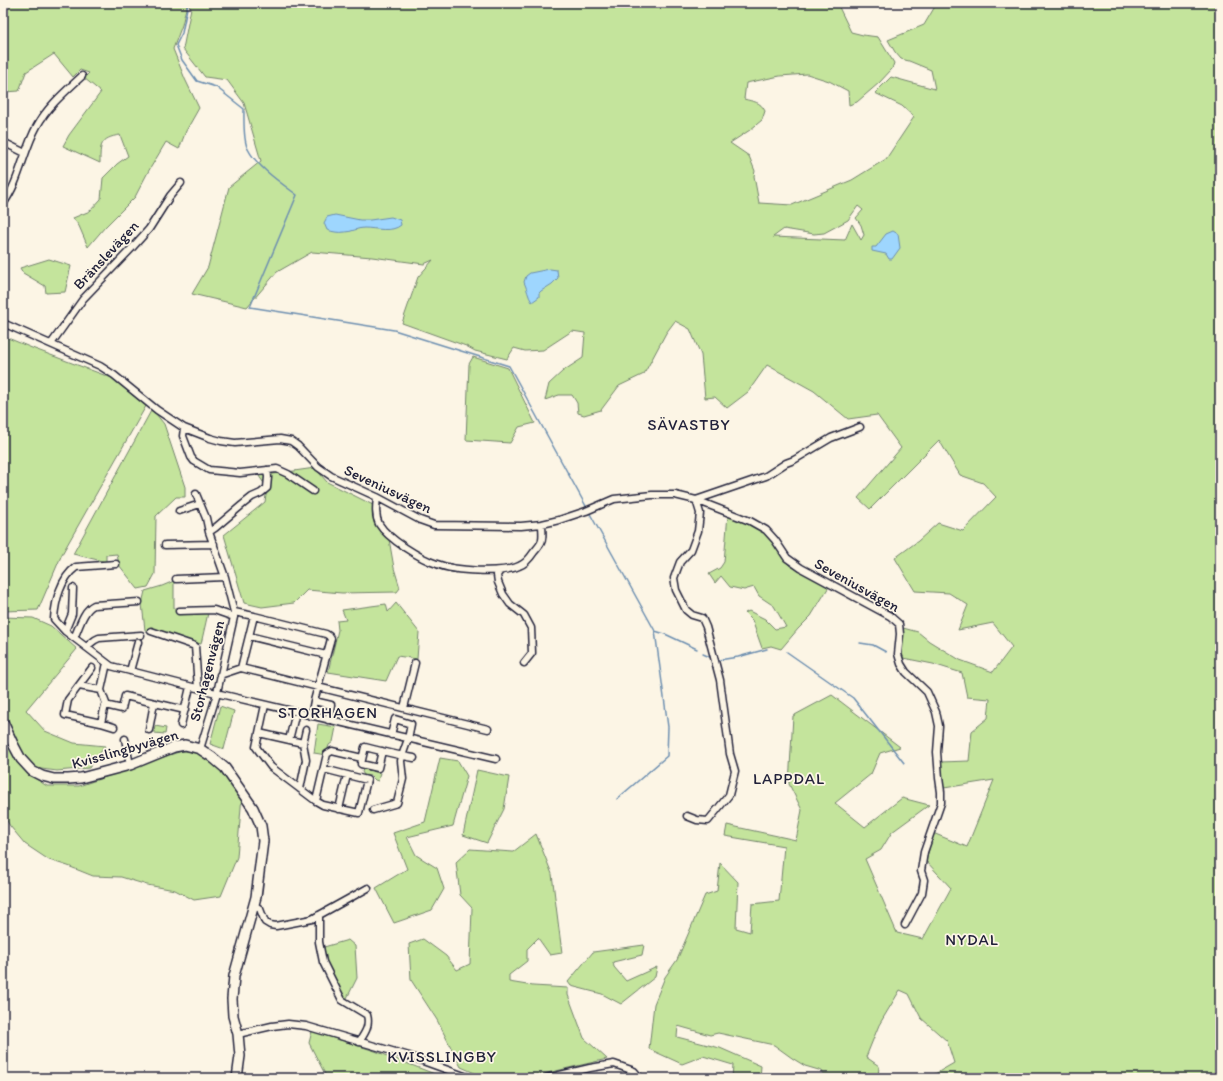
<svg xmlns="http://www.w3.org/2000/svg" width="1223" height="1081" font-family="Itim,sans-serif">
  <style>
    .green { fill: #c4e49c; stroke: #73836c; fill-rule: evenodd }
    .water { fill: #9ed6fe; stroke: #6c8eb0 }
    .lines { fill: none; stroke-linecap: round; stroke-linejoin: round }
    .stream { stroke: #6c8eb0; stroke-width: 1.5 }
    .street-casing { stroke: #22223b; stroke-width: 9 }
    .secondary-casing { stroke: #22223b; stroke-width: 12 }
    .street { stroke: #fcf5e5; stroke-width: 6 }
    .secondary { stroke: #fcf5e5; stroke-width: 9 }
    .labels { text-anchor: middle; stroke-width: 3.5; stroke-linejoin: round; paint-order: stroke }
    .street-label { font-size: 15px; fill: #22223b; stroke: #fcf5e5 }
    .neighbourhood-label { font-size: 16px; letter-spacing: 1px; fill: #22223b; stroke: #fcf5e5 }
  </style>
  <rect width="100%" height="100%" fill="#fcf5e5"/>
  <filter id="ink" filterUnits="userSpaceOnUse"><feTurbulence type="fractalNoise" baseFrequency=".025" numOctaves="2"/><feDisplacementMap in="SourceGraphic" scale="8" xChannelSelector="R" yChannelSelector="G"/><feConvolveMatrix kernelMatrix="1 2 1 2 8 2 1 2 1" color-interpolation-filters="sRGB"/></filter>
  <g filter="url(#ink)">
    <path class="green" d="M 3,3 L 837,3 L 851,32 L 863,35 L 878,37 L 894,63 L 892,69 L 879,83 L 857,102 L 849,105 L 848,91 L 829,81 L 807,74 L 780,76 L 746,83 L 744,99 C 754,102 760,101 765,111 L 762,120 L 750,130 L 730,143 L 749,156 L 755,171 L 754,176 L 759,203 L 792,205 L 852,180 L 886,159 L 914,117 L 902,106 L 875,93 L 891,77 L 909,82 L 935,89 L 931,70 L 909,61 L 901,59 L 895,52 L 888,40 L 924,25 L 937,3 L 1220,3 L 1220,1078 L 928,1078 L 954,1063 L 947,1041 L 921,1018 L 909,994 L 900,990 L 879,1025 L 866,1057 L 879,1066 L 878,1078 L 825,1078 L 822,1071 L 805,1066 L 792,1058 L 774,1045 L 718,1033 L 710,1035 L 678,1026 L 677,1037 L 720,1048 L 761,1066 L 760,1078 L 732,1078 L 733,1065 L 703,1056 L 682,1064 L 649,1049 L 654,1004 L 665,977 L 677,960 L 705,895 L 717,891 L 720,863 L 738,882 L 736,928 L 750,932 L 752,904 L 779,901 L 784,846 L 725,836 L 727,825 L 796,840 L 802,810 L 789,784 L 793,716 L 832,695 L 900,747 L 880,753 L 871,774 L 835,803 L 865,827 L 902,798 L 929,805 L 892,832 L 881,850 L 865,859 L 897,933 L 923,939 L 951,888 L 926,861 L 933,833 L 967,847 L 994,780 L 944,788 L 941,776 L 940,762 L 969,761 L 972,731 L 988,718 L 990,699 L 967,697 L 962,673 L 933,664 L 903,658 L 901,645 L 903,628 L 918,632 L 929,641 L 960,660 L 993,672 L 1012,647 L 993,623 L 958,630 L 968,605 L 949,593 L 915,591 L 895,558 L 918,541 L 938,523 L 963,531 L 996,497 L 983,483 L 960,475 L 939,440 L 870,509 L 858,498 L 901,448 L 877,415 L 848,419 L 814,391 L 767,365 L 748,392 L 727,408 L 715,397 L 705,398 L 701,355 L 690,329 L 675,321 L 666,333 L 644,374 L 619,386 L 601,410 L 584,415 L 578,413 L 577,403 L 572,395 L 559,395 L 545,400 L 549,384 L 563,371 L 583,358 L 585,333 L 572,331 L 543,350 L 525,351 L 514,348 L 507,359 L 475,351 L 466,346 L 402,323 L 418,277 L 433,260 L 424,264 L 372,257 L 312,252 L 277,272 L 247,307 L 192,294 L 208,267 L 229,187 L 261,161 L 244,103 L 227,80 L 205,77 L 183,49 L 191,8 L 187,4 L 182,25 L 173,49 L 185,79 L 199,108 L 186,131 L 179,149 L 166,142 L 148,172 L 135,197 L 105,227 L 88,247 L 79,226 L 73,218 L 90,211 L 101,199 L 103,178 L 117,164 L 128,156 L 120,135 C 100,138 100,145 100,163 L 63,146 L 69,135 L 101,92 L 84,78 L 89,73 L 80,70 L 73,77 L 54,54 L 26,72 L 19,91 L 6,92 L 3,90 ZM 858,206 L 863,210 L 856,218 L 861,225 L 864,235 L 861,240 L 852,224 L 845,240 L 773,237 L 784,229 L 814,234 L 824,233 L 848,220 Z
      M 49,259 L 71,266 L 65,292 L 46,293 L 45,286 L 23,273 L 20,268 Z
      M 3,336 L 32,348 L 112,378 L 146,406 L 62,554 L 38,610 L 3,611 Z
      M 473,357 L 508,368 L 535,423 L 519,427 L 510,443 L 466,440 L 469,364 Z
      M 152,409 L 164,424 L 185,487 L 185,497 L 176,497 L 156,516 L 155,574 L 148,587 L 138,589 L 119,565 L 117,554 L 106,555 L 106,562 L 73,554 Z
      M 315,468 L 327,482 L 377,507 L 380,519 L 389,539 L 394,568 L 400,588 L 397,592 L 342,593 L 307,590 L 294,603 L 262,607 L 244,603 L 224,535 L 265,502 L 267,488 L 259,476 Z
      M 728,514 L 758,527 L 773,540 L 780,554 L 790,566 L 830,585 L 811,616 L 798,629 L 781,649 L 771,646 L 762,648 L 752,620 L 745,613 L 749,611 L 765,619 L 775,629 L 786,627 L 774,606 L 759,596 L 754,587 L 744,590 L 730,587 L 721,576 L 715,583 L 709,574 L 720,568 L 724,562 Z
      M 174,581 L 174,608 L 208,613 L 201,644 L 145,630 L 142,604 L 145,591 L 162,586 Z
      M 396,603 L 419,632 L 417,659 L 397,656 L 386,681 L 328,672 L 338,630 L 337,621 L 346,620 L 342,610 L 386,604 L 388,612 Z
      M 3,617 L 33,618 L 51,626 L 77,649 L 26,710 L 45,731 L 74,743 L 105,746 L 89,768 L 57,771 L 34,768 L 25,757 L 3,719 Z
      M 220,706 L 234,711 L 224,749 L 210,744 Z
      M 318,724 L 336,727 L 333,742 L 329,745 L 326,755 L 314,753 Z
      M 155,726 L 166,728 L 165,734 L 154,733 Z
      M 3,731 L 14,753 L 28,774 L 47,786 L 79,786 L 154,760 L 182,751 L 203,751 L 220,764 L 242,795 L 237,857 L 221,896 L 194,900 L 175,890 L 147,885 L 121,877 L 93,876 L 68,866 L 49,860 L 25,844 L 10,826 L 3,814 Z
      M 440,758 L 458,761 L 467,776 L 453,826 L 407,837 L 416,855 L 437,868 L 444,889 L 432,910 L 394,923 L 376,888 L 407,869 L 393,833 L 425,822 Z
      M 363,769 L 380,773 L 378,781 L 375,780 L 371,776 L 364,775 L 362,772 Z
      M 477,770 L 509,777 L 504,809 L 487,843 L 463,835 Z
      M 536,834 L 552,874 L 562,953 L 550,955 L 538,938 L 527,949 L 527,961 L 509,975 L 509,982 L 533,986 L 568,988 L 568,995 L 584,1038 L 607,1059 L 526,1078 L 486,1078 L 461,1067 L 437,1020 L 411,980 L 409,944 L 423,939 L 446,956 L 457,970 L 470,964 L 472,908 L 460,895 L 456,862 L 470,849 L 513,852 Z
      M 348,940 L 355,946 L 357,978 L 346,1000 L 342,997 L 325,961 L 324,947 Z
      M 644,945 L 642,955 L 613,962 L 614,967 L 626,981 L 657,967 L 655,977 L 621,1004 L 602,994 L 571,986 L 568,982 L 593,952 Z
      M 312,1031 L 375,1051 L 445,1078 L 326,1078 L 326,1076 L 309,1043 Z"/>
    <path class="water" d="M 335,215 L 360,220 L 370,220 L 391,217 L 400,220 L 401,225 C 392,233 375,228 364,228 C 357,228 352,232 345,232 C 339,233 333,232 327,230 L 324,223 L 327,217 Z
      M 893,231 L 898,234 L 900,248 L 892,259 L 889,259 L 886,254 L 872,251 L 872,247 L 876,247 L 886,234 Z
      M 550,269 L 557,270 L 558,278 L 552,284 L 541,291 L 539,293 L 539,297 L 532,302 C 528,297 527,288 524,282 L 526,276 L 530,273 Z"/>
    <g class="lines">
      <path class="stream" d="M 188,3 L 182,33 L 176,45 L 182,60 L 197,81 L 216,87 L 244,109 C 244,119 243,141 248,149 C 257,167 281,183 297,195 L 250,307 L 394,330 L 509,366 L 587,508
        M 589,512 L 655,631 L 668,727 L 667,756 L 617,799
        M 655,631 L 665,634 L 697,649
        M 860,643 L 873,645 L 886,652
        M 787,652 L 853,698 L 904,763
        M 703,654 L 712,658
        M 719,660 L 738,657 L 767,649"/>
      <defs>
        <path id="street" d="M 3,142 L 25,153
          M 3,204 C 20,181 23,151 37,126 C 48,106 66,91 82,76
          M 3,323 L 100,366 L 114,375 L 157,410 L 184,428 L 210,438 L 221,441 L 235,443 L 280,439 L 291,441 L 298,446 L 318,467 L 331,476 L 377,497 L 420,520 L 434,525 L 521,526 L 542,524 L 559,520 L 586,511 L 614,499 L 652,495 L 675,495 L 696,500 L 750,521 L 766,530 L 775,540 L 787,558 L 801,568 L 864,602 L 890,616 L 899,624 L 900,634 L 898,654 L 901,664 L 906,672 L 927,692 L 936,712 L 939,726 L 937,752 L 939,778 L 941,792 L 941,803 L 924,852 L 921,871 L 924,880 L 922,893 L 905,925
          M 51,344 L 83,299 L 131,249 L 149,229 L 170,196 L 181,183
          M 184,428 L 183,436 L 191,457 L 194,461 L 209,470 L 240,473 L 277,469 L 288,474 L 313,491
          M 196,494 L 206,518 L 209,532 L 225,577 L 234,612 L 234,617 L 216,697 L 200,749
          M 377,497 C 376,507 375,516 379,524 C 388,539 421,559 437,564 C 454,571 501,574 519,566 C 525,564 530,558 534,552 C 537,548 542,544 542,539 C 543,535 542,529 542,524
          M 179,511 L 200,504
          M 209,532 L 215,528 L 242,505 L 252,497 L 261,493 L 267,488 L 268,477 L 267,470
          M 165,545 L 214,544
          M 116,564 L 76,567 C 61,578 55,601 54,619 L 65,631 L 111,666 L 216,693 L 496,759
          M 500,571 L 497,575 L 498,582 L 503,594 L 510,604 L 524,615 L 531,628 L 532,653 L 524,663
          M 176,579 L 225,577
          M 179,611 L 214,610 L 234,617
          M 254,616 L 326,634 L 329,636 L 331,639 L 314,701
          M 65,631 L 72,614 L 73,588
          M 151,631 L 195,646 L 198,688
          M 249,636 L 326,655
          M 74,638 C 79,628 83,610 94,605 L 139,602
          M 86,647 L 95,640 L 99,638 L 141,635
          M 92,668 L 68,700 L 65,715 L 101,723 L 105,705 L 122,709 L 125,696 L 185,710
          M 241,668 L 488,729
          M 130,671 L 138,642
          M 220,675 L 241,668 L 254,616 L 234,612
          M 79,686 L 101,690 L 107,663
          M 101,690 L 107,706
          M 265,705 L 256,747 L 271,767 L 316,801 L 323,805 L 359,813 L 367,780 L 324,769
          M 404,708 L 415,663
          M 311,716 L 314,701 L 331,705 L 328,720
          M 101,723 L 114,727
          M 181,725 L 190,687
          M 149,730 L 154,703
          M 259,733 L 303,743
          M 125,739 L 130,765
          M 289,740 L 296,712
          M 382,751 L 378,768 L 361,764 L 365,747 C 381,751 397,755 414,758
          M 300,789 L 306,760 L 303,743 L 306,730
          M 316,801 L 327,754 L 332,751 L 362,758
          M 339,809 L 347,775
          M 373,810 L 397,803 L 403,779 L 401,761 L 402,756 L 408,739 L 411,724 L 395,719 L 391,735
          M 687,816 L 697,820 L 708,821 L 729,795 L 735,771 L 730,754 L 720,680 L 706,627 L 702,618 L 692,615 L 686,610 L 676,590 L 674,578 L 680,562 L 691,550 L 698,531 L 700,513 L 696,500 L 766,476 L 786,463 L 794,460 L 831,438 L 860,427
          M 254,905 L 260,909 L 265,922 L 270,925 L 276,926 L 312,919 L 368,888
          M 319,915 L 319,942 L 323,962 L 342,1000 L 367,1015 C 370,1026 365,1033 359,1042
          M 238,1034 L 272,1026 L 288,1024 L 306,1026 L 409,1056 L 470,1078
          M 547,1078 L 590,1068 L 614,1064 L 634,1071 L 640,1078"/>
        <path id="secondary" d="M 3,722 L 13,744 L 21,759 L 32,771 L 42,776 L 54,779 L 68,779 L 81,778 L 130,765 L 174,747 L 185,745 L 200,749 L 212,757 L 225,768 L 253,808 L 261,826 L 263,841 L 256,897 L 234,976 L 232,999 L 233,1016 L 238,1034 L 240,1056 L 237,1078"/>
      </defs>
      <use href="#street" class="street-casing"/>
      <use href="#secondary" class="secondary-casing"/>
      <use href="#street" class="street"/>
      <use href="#secondary" class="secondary"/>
    </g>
  </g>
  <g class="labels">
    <g class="street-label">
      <text transform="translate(106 255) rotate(-47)" y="5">Bränslevägen</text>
      <text transform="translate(388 489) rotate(25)" y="5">Seveniusvägen</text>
      <text transform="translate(857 585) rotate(29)" y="5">Seveniusvägen</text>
      <text transform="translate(207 671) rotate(-76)" y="5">Storhagenvägen</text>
      <text transform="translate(125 749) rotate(-16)" y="5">Kvisslingbyvägen</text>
    </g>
    <g class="neighbourhood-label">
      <text x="689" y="430">SÄVASTBY</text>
      <text x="328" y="718">STORHAGEN</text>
      <text x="789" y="784">LAPPDAL</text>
      <text x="972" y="945">NYDAL</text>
      <text x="442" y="1062">KVISSLINGBY</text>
    </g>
  </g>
  <rect width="1223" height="1081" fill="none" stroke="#fcf5e5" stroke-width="16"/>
  <rect x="8" y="8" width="1207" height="1065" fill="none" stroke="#22223b" stroke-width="1.5" filter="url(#ink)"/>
</svg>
